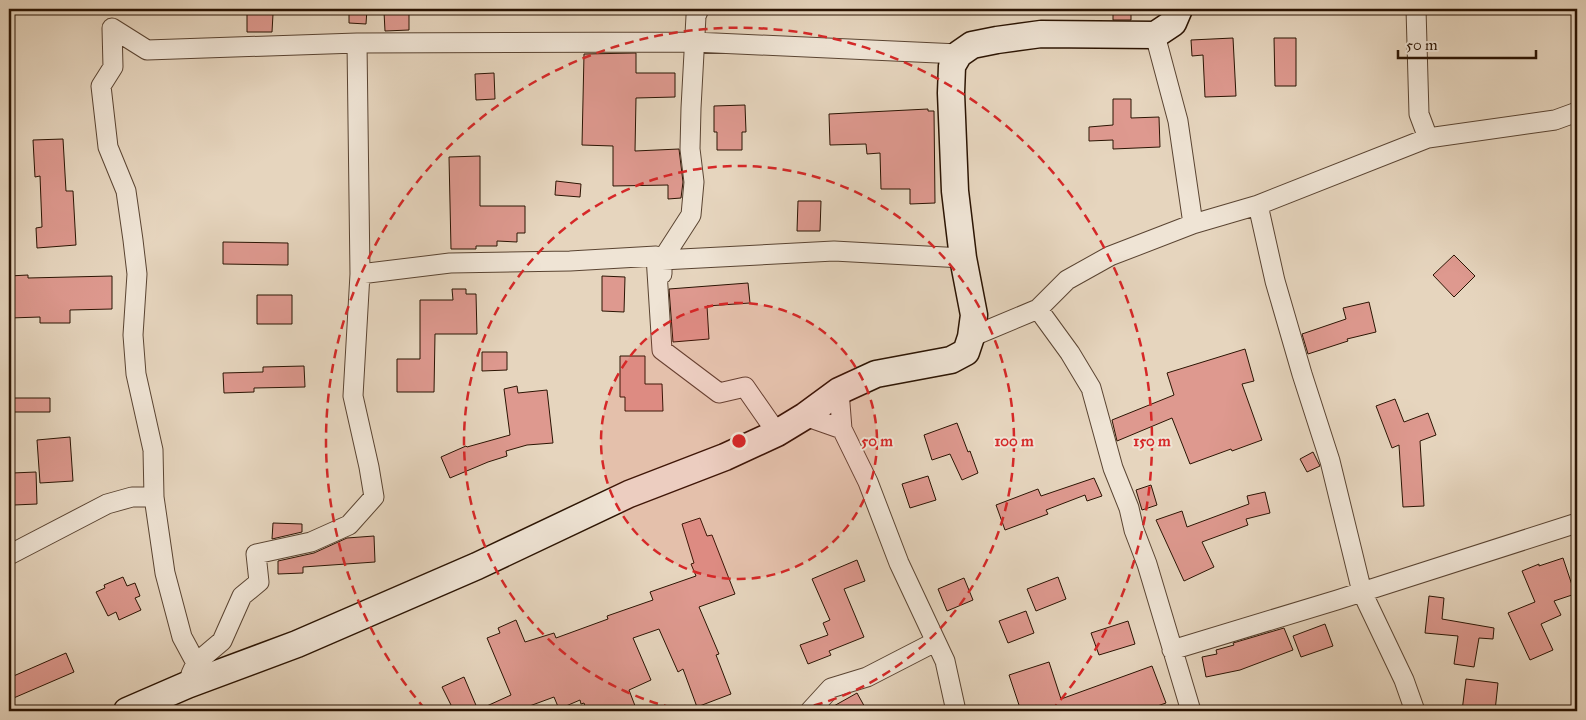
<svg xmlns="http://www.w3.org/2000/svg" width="1586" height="720" font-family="'IM FELL Great Primer',serif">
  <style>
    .building { fill: #de998f; stroke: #2b1403 }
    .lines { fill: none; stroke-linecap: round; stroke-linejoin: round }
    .street-casing { stroke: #5a4432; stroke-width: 21 }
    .secondary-casing { stroke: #2b1403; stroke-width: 29 }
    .street { stroke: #efe4d5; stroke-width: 19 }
    .secondary { stroke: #efe4d5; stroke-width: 26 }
    .ring { fill: none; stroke: #d62828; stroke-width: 2.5; stroke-dasharray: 9 6 }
    .centre { fill: #d62828; stroke: #efe4d5; stroke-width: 2.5 }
    .ring-label { font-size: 15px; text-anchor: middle; font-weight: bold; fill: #d62828; stroke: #efe4d5; stroke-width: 4; stroke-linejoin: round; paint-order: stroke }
  </style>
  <rect width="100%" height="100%" fill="#e6d5be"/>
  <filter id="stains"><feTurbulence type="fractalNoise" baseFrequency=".004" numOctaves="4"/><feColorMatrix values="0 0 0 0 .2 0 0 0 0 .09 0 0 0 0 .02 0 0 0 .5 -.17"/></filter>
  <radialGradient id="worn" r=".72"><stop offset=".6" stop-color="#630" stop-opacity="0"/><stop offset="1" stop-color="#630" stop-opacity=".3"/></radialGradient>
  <path class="building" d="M 349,9 L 367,9 L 366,24 L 349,23 Z
    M 1113,10 L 1131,10 L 1131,20 L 1113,20 Z
    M 409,11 L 409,30 L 385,31 L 384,12 Z
    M 247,13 L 273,14 L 272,32 L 247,32 Z
    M 1233,38 L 1236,96 L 1205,97 L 1203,55 L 1192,56 L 1191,40 Z
    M 1274,38 L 1296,38 L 1296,86 L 1275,86 Z
    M 636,53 L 636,73 L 675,73 L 675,97 L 636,98 L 635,151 L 679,149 L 683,182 L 681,198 L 668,199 L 668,185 L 613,186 L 613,146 L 582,145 L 584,54 Z
    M 494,73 L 495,99 L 476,100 L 475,74 Z
    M 1113,99 L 1131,99 L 1131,118 L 1159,117 L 1160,147 L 1113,149 L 1113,140 L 1089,141 L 1089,127 L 1113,125 Z
    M 745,105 L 746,132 L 742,132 L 742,150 L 717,150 L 717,132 L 714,132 L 714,106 Z
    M 928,109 L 928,111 L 934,111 L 935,203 L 910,204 L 910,189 L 881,189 L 880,153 L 867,154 L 866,144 L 830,145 L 829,114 Z
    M 63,139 L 66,191 L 73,191 L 76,245 L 37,248 L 36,228 L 42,227 L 40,176 L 35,177 L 33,140 Z
    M 480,156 L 480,206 L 525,206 L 525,233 L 517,233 L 517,242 L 497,241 L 497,246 L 476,246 L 476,249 L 451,249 L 449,157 Z
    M 556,181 L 581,184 L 580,197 L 555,195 Z
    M 798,201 L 821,201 L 820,231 L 797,231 Z
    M 223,242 L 288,243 L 288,265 L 223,264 Z
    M 1454,255 L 1475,276 L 1454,297 L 1433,275 Z
    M 28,275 L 28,278 L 112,276 L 112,309 L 70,310 L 70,323 L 40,323 L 40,317 L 10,318 L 9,276 Z
    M 602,276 L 625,277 L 624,312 L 602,311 Z
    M 748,283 L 750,303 L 707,306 L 709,339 L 673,342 L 669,289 Z
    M 452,289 L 466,289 L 466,294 L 476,294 L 477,334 L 435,334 L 434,392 L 397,392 L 397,359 L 420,359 L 420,300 L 453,300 Z
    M 257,295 L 292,295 L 292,324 L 257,324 Z
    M 1369,302 L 1376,332 L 1347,339 L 1348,341 L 1308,354 L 1302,334 L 1346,319 L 1343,308 Z
    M 1245,349 L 1254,381 L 1242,384 L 1262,440 L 1232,451 L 1231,449 L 1190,464 L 1172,418 L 1117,441 L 1112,420 L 1174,395 L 1167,373 Z
    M 482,352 L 507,352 L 507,370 L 482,371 Z
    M 620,356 L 645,356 L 645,384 L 662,384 L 663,411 L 625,411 L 625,397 L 620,397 Z
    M 304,366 L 305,387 L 254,388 L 254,392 L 224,393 L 223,373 L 263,372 L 263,367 Z
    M 517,386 L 518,393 L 547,390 L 553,443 L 527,445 L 506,451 L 507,456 L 488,462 L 450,478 L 441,457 L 466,446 L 467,447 L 510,435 L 504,389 Z
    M 13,398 L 50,398 L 50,412 L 13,412 Z
    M 1395,399 L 1404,422 L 1428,413 L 1436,435 L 1420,441 L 1424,506 L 1403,507 L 1399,445 L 1392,448 L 1376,406 Z
    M 957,423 L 968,452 L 970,451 L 978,473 L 962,480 L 950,454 L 932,460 L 924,435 Z
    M 70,437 L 73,481 L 40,483 L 37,440 Z
    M 1313,452 L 1320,466 L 1307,472 L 1300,459 Z
    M 36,472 L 37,504 L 14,505 L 12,473 Z
    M 928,476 L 936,500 L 910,508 L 902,484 Z
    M 1094,478 L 1102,496 L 1087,501 L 1085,495 L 1046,510 L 1048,514 L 1005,530 L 996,505 L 1038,489 L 1041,496 Z
    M 1151,485 L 1157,505 L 1142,510 L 1136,490 Z
    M 1265,492 L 1270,513 L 1246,519 L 1248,525 L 1202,542 L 1214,567 L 1184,581 L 1156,520 L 1182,511 L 1187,527 L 1249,504 L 1247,496 Z
    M 700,518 L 707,536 L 712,535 L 735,594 L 699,607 L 719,654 L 716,655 L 731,694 L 697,707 L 683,669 L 678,672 L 659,629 L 633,638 L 651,680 L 629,690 L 637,711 L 587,711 L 584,703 L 581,704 L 580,700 L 559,709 L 554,697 L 516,711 L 454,711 L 442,687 L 464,677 L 478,710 L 511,695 L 487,638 L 500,633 L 498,628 L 516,620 L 525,642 L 554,633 L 556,638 L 608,619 L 607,616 L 653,600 L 650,592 L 696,576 L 691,564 L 694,563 L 682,524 Z
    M 273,523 L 302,524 L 302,532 L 272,539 Z
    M 374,536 L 375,562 L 303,567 L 303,573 L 278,574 L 278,561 L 314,553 L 347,538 Z
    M 1563,558 L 1575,594 L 1554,601 L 1561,615 L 1541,624 L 1553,650 L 1530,660 L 1508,613 L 1535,602 L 1522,571 L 1539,564 L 1539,566 Z
    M 857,560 L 865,581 L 844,589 L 864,637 L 829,651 L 831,655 L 808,664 L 800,645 L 828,635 L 823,623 L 830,620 L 812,579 Z
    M 123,577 L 127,586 L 135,583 L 140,596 L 135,598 L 141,610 L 119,620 L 116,612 L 108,616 L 96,592 L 105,588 L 104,585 Z
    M 1058,577 L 1066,599 L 1036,611 L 1027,589 Z
    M 964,578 L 973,600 L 947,611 L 938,589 Z
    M 1429,596 L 1444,598 L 1442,619 L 1494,628 L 1493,639 L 1479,638 L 1474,667 L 1454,664 L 1458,636 L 1425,633 Z
    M 1026,611 L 1034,633 L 1008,643 L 999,621 Z
    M 1128,621 L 1135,644 L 1099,655 L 1091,633 Z
    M 1325,624 L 1333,646 L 1301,657 L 1293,636 Z
    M 1284,628 L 1293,650 L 1240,670 L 1206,677 L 1202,657 L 1217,654 L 1216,650 L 1234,645 L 1233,643 Z
    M 66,653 L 74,672 L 9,700 L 9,678 Z
    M 1049,662 L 1061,699 L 1152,666 L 1166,703 L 1143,711 L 1021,711 L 1009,675 Z
    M 1466,679 L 1498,683 L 1495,711 L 1462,711 Z
    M 857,693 L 867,711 L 825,711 Z"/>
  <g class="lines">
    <defs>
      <path id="street" d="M 1416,9 L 1419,114 L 1428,138
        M 1155,35 L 1178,121 L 1193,224
        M 357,43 L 694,42 L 959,54
        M 1258,205 L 1275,281 L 1302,374 L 1330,461 L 1362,592 L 1404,680 L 1415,711
        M 662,260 L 834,251 L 963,258
        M 662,274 L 662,260 L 691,215 L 694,182 L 690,149 L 691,108 L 696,16 L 699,9
        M 1038,309 L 1070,353 L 1091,388 L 1113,468 L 1129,508 L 1134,530 L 1147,564 L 1191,711
        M 971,337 L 1038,309 L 1067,280 L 1110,256 L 1193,224 L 1258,205 L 1428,138 L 1555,120 L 1577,112
        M 839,391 L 842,429 L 868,482 L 899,563 L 945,661 L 956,711
        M 805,416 L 842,429
        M 9,555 L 107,504 L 132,497 L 154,497
        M 1172,650 L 1337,600 L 1577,523
        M 196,663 L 182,637 L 165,573 L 154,497 L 153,450 L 136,374 L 133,335 L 137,274 L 133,240 L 126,191 L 108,147 L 101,86 L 113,67 L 112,28 L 147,50 L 357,43 L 360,274
        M 191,674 L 196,663 L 222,641 L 242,596 L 259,582 L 256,554 L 311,542 L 349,525 L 374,497 L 369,467 L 353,396 L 360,274 L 450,263 L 570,261 L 656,256 L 662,350 L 719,393 L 745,387 L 777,433
        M 810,711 L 831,688 L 867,677 L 935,642"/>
      <path id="secondary" d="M 127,711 L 187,685 L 297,644 L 477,566 L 629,494 L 725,457 L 777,433 L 805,416 L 839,391 L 876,374 L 951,360 L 966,352 L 971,337 L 974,315 L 963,258 L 955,191 L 951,93 L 952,66 L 959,54 L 972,45 L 997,40 L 1041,34 L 1155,35 L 1173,23 L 1179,9"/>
    </defs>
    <use href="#street" class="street-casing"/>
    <use href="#secondary" class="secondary-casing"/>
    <use href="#street" class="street"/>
    <use href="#secondary" class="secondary"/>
  </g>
  <circle cx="739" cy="441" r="138" fill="#d62828" fill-opacity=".12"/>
  <g class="ring">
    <circle cx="739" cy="441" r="138"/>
    <path d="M687 711A275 275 0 1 1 791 711"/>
    <path d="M425 709A413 413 0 1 1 1053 709"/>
  </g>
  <circle cx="739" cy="441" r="8" class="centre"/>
  <g class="ring-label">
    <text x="877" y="446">50 m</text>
    <text x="1014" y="446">100 m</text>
    <text x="1152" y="446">150 m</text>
  </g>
  <rect width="1586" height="720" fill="none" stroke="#e6d5be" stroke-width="30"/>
  <rect x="10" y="10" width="1566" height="700" fill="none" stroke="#2b1403" stroke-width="2.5"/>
  <rect x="15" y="15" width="1556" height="690" fill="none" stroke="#2b1403"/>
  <path d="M1398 50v8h138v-8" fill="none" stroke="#2b1403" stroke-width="2.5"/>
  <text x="1406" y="50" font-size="15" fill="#2b1403" stroke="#efe4d5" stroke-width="4" paint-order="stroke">50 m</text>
  <rect width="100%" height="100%" filter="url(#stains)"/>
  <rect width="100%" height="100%" fill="url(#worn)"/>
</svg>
